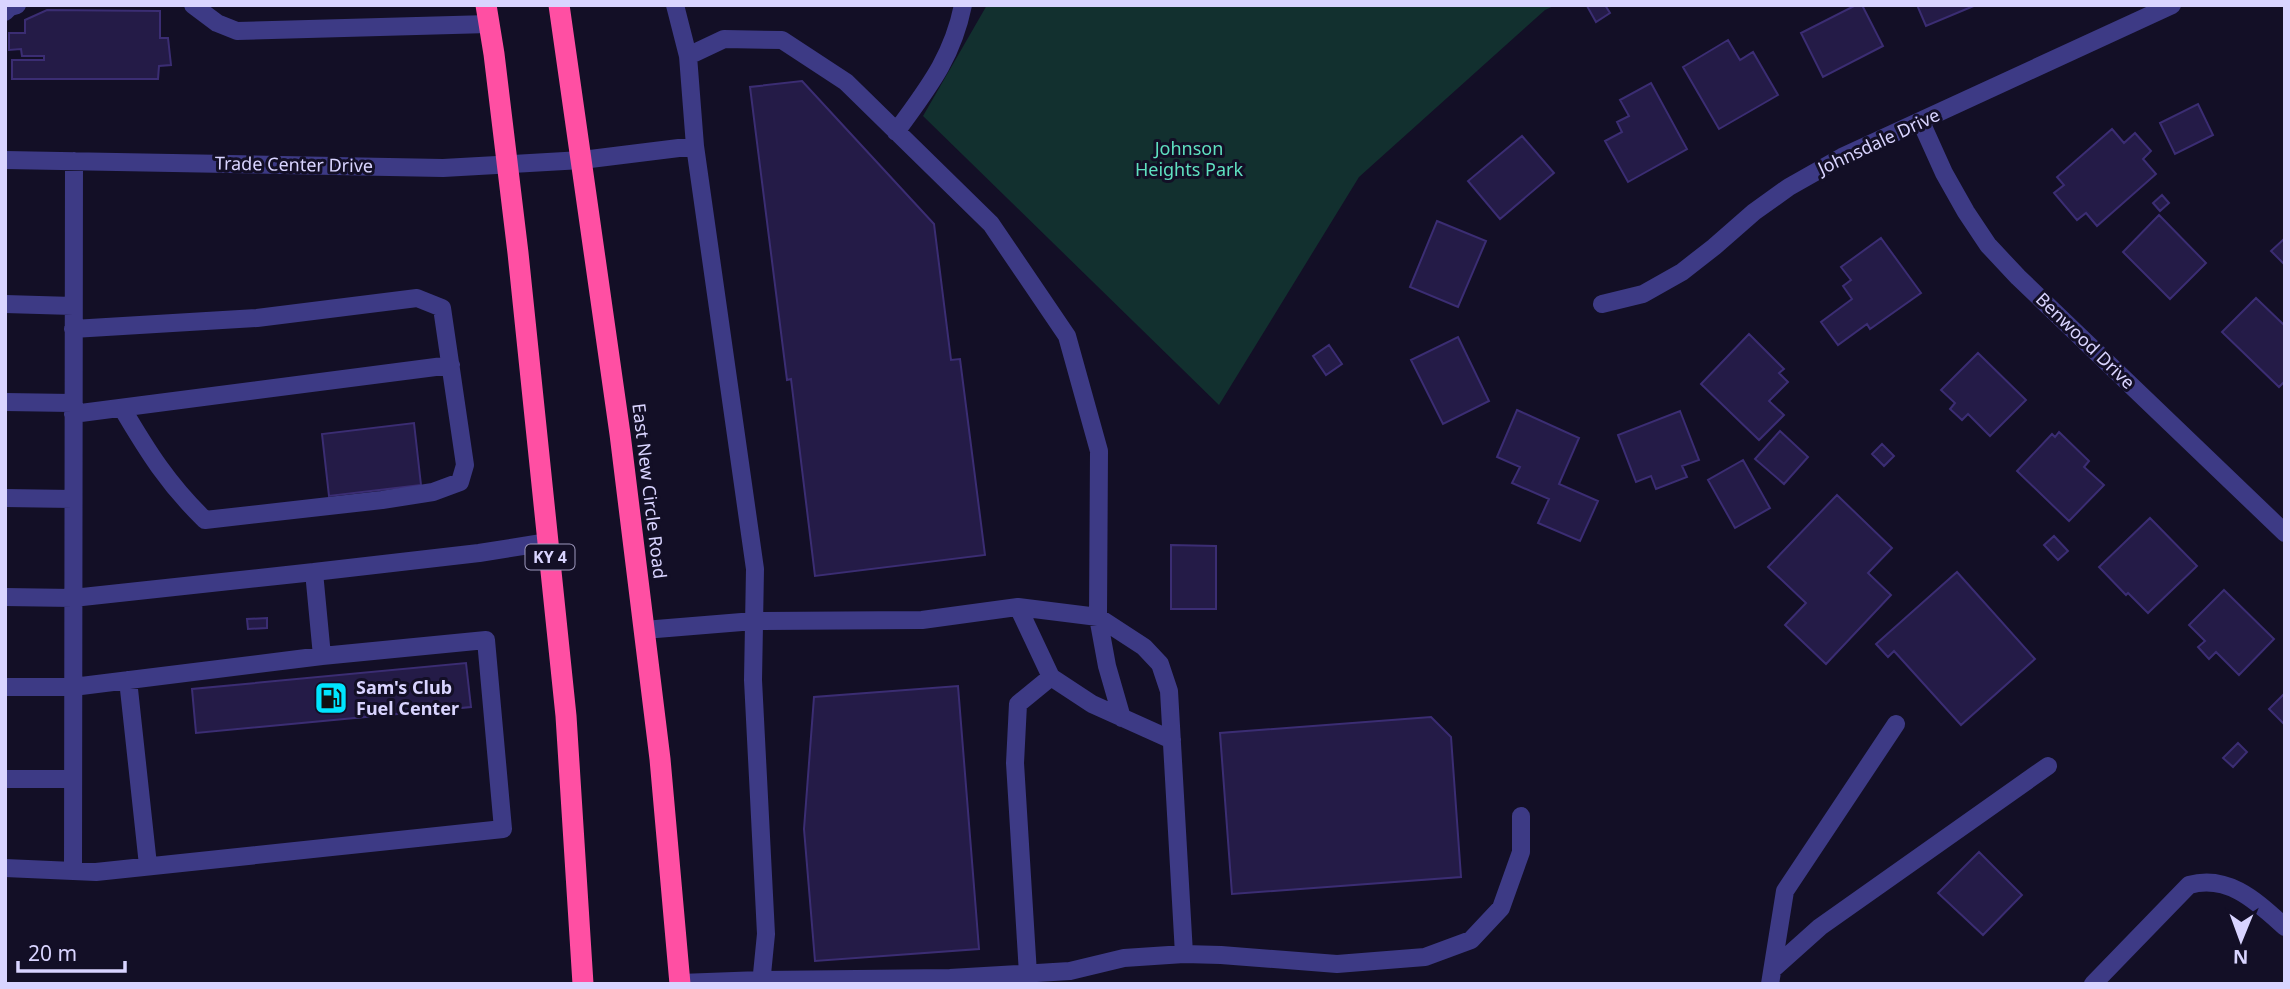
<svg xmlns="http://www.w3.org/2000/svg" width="2290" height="989" font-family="'Noto Sans',sans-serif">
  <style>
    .green { fill: #12302f }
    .building { fill: #241b47; stroke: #3b2d73; stroke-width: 2 }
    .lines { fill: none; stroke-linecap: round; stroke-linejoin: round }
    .minor { stroke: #3d3a85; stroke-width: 18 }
    .highway { stroke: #ff4fa3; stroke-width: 21 }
    .labels { text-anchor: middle; stroke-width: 6; stroke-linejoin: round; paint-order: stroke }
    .shield { fill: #130f26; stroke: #9e99be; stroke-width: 2 }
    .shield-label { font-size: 16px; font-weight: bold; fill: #d9d4ff }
    .street-label { font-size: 18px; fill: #d9d4ff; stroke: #130f26 }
    .park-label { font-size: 18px; fill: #5fe0c0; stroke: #130f26 }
    .poi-label { font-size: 18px; font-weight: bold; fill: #d9d4ff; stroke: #130f26; text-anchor: start }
  </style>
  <rect width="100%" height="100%" fill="#130f26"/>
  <path class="green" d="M 987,5 L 1556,5 L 1545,10 L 1359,177 L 1219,405 L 923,116 Z"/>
  <path class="building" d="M 1605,5 L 1610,13 L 1596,22 L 1587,6 Z
    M 1856,5 L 1862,5 L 1883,46 L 1823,77 L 1801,33 Z
    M 1917,5 L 1976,5 L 1926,26 Z
    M 47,10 L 160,11 L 160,38 L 168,38 L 171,65 L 159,66 L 158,79 L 12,79 L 12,60 L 44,60 L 44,56 L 22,56 L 21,49 L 9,50 L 9,33 L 25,33 L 25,20 Z
    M 1728,40 L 1740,60 L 1753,52 L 1778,95 L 1719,129 L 1683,67 Z
    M 802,81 L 934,224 L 951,360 L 960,359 L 985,555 L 815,576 L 791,379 L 787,380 L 750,87 Z
    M 1651,83 L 1687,149 L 1628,182 L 1605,141 L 1622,132 L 1617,122 L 1629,116 L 1620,100 Z
    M 2198,104 L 2213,135 L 2175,154 L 2160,123 Z
    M 2112,129 L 2124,143 L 2135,133 L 2151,151 L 2143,159 L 2156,174 L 2097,226 L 2086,213 L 2077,220 L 2054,193 L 2064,185 L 2057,177 Z
    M 1522,136 L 1554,173 L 1500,219 L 1468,181 Z
    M 2162,195 L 2169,203 L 2160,211 L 2153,203 Z
    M 2159,215 L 2206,263 L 2170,299 L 2123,252 Z
    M 1437,221 L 1486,241 L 1458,307 L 1410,287 Z
    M 1881,238 L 1921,293 L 1870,329 L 1867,324 L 1838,345 L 1821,322 L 1852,299 L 1843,286 L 1851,280 L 1841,267 Z
    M 2285,238 L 2285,265 L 2271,251 Z
    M 2256,298 L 2285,326 L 2285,381 L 2279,387 L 2222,332 Z
    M 1749,334 L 1784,369 L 1779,373 L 1788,382 L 1769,401 L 1784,415 L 1759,440 L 1701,384 Z
    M 1458,337 L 1489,401 L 1443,424 L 1411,360 Z
    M 1329,345 L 1342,364 L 1326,375 L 1313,356 Z
    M 1978,353 L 2026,400 L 1990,436 L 1968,414 L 1962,420 L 1950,409 L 1955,403 L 1941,390 Z
    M 1517,410 L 1579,438 L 1559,484 L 1598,501 L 1580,541 L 1538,523 L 1549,499 L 1512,483 L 1520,467 L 1497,457 Z
    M 1680,411 L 1699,460 L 1682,466 L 1687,477 L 1656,489 L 1651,476 L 1636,482 L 1618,435 Z
    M 414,423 L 421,485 L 329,496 L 322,434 Z
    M 1780,431 L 1808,457 L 1784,484 L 1755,459 Z
    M 2059,432 L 2089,461 L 2084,467 L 2104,485 L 2069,521 L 2017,471 L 2052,434 L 2055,437 Z
    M 1882,444 L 1894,456 L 1884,466 L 1872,454 Z
    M 1743,460 L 1770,508 L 1735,528 L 1708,480 Z
    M 1837,495 L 1892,548 L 1868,573 L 1891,595 L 1826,664 L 1785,625 L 1806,603 L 1768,567 Z
    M 2150,518 L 2197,566 L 2148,613 L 2128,593 L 2126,595 L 2099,567 Z
    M 2054,536 L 2068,551 L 2058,560 L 2044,545 Z
    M 1171,545 L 1216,546 L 1216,609 L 1171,609 Z
    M 1957,572 L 2035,659 L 1961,725 L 1894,651 L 1888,657 L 1876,644 Z
    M 2224,590 L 2274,639 L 2239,675 L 2216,652 L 2209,659 L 2198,647 L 2205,641 L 2189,625 Z
    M 267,618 L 267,628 L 248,629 L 247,619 Z
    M 466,663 L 471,707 L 196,733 L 192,689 Z
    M 958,686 L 979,949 L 815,961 L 804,829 L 814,697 Z
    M 2285,693 L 2285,725 L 2269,709 Z
    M 1431,717 L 1451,737 L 1461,877 L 1232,894 L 1220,733 Z
    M 2238,743 L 2247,752 L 2233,767 L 2223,758 Z
    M 1979,852 L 2022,895 L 1983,935 L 1938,893 Z"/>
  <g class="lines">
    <path class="minor" d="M 193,5 L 217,23 L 237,31 L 489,24
      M 675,5 L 688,56 L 695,146 L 755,569 L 753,680 L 766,934 L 761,984
      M 5,12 L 10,7 L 17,5
      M 688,56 L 724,39 L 782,40 L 846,82 L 991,224 L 1067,336 L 1099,451 L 1098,617 L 1144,647 L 1160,664 L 1169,691 L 1184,954
      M 1921,122 L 1944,173 L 1966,212 L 1988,245 L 2018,277 L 2285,533
      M 896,132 C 927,89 952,59 963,5
      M 5,160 L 443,168 L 582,160 L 695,146
      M 5,304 L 73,306
      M 1602,304 L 1643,294 L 1682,272 L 1714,247 L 1754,212 L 1789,187 L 1842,157 L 2172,5
      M 73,329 L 257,318 L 417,298 L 442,308 L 465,465 L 460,482 L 433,492 L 382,500 L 205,520 C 168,484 148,452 122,408
      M 5,402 L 72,403
      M 73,414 L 451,365
      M 5,498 L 73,499
      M 5,597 L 73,598 L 314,572
      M 1018,607 L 1051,677 L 1092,704 L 1172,740
      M 644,630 L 754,621 L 922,620 L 1018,607 L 1098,617 L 1107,666 L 1122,718
      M 128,680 L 148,865
      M 5,687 L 73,687 L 322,656
      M 5,779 L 72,779
      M 5,868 L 96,872 L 503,829 L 486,640 L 322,656 L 314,572 L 479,553 L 548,542
      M 73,871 L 74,161
      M 1773,969 L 1820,927 L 2048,766
      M 1028,974 L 1015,763 L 1018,704 L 1051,677
      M 680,983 L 761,980 L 950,978 L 1070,971 L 1124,958 L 1184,954 L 1221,955 L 1337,964 L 1425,957 L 1471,940 L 1501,908 L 1521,852 L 1521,816
      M 1770,984 L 1785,891 L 1896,724
      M 2093,984 L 2189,885 C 2229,874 2257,902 2285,927"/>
    <path class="highway" d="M 486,5 L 494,54 L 518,253 L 566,716 L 583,984
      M 559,5 L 620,434 L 660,759 L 680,984"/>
  </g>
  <defs>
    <symbol id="fuel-square" viewBox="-11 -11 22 22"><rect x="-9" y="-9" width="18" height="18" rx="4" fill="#00e5ff" stroke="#130f26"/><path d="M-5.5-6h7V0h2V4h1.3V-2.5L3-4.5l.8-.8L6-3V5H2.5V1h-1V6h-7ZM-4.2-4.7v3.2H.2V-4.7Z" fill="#111"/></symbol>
  </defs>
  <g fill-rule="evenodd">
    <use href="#fuel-square" x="312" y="679" width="38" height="38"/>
  </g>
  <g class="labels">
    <rect class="shield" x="525.5" y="544.5" width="49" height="25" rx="5"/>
    <g class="shield-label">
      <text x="550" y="563">KY 4</text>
    </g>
    <g class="street-label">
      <text transform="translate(1879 142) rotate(-25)" y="6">Johnsdale Drive</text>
      <text transform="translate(294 165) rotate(1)" y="6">Trade Center Drive</text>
      <text transform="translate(2085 341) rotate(44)" y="6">Benwood Drive</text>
      <text transform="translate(649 491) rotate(83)" y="6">East New Circle Road</text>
    </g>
    <g class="park-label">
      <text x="1189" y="155">Johnson<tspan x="1189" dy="21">Heights Park</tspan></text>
    </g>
    <g class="poi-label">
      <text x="356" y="694">Sam's Club<tspan x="356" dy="21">Fuel Center</tspan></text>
    </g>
  </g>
  <rect width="2290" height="989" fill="none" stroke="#d9d4ff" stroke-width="14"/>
  <g transform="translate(2241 940) rotate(181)" stroke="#130f26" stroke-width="5" paint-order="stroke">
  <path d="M0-5L12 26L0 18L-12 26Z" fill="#d9d4ff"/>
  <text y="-10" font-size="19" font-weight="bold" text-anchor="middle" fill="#d9d4ff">N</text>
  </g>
  <path d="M18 961v10h107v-10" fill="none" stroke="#d9d4ff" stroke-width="3.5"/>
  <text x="28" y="961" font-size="21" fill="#d9d4ff" stroke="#130f26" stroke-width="5" paint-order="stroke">20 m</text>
</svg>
